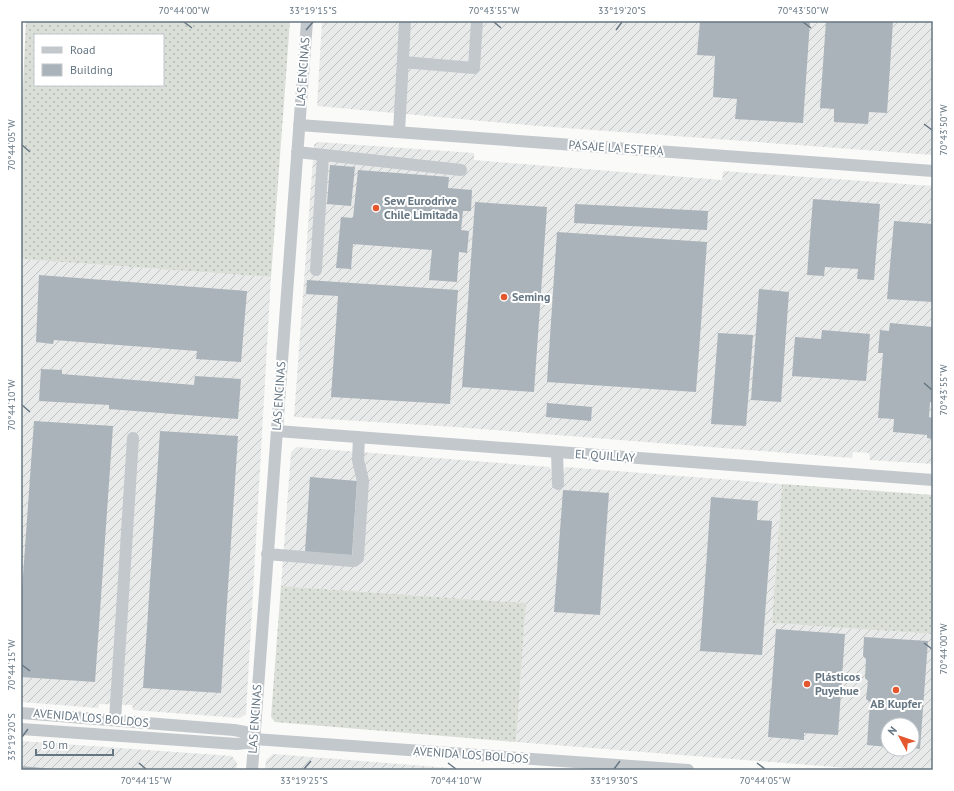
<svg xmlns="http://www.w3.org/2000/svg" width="954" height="791" font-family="'PT Sans',sans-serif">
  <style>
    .industrial { fill: url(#industrial-furrows); fill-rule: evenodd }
    .grass { fill: url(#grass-dots); fill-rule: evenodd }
    .building { fill: #aab3b9 }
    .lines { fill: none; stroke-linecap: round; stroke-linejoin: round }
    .minor { stroke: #c3c8cc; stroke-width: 12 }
    .ticks { fill: none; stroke: #657683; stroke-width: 1.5 }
    .poi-dot { fill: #e4572e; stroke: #fff; stroke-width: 1.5 }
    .labels { text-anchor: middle; stroke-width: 4; stroke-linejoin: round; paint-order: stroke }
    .street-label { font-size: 12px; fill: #657683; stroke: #fff }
    .poi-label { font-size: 12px; font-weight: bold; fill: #657683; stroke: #fff; text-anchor: start }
    .neatline { fill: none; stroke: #657683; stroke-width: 1.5 }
    .ticks-label { font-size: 10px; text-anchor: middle; fill: #657683 }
  </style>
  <defs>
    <pattern id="industrial-furrows" width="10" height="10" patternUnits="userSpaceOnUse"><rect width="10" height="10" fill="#e8e9e9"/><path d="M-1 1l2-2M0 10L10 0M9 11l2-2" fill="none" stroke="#c0c1c2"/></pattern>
    <pattern id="grass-dots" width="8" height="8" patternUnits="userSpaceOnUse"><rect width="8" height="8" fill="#dadfd7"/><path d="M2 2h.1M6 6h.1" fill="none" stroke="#b4b9b4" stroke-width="1.8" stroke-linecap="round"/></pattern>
  </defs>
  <rect width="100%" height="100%" fill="#fafaf8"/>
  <path class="industrial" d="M 322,21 L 933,21 L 933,155 L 538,126 L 317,106 Z
    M 318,142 L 474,153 L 474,160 L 722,180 L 723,171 L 933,186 L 933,464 L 870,460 L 869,453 L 853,452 L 852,458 L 455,427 L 294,417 L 314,145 Z
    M 21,259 L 271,277 L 246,714 L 240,718 L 133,710 L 132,705 L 99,704 L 98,708 L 21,702 Z
    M 296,447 L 550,467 L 551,471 L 563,472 L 565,467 L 782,484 L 772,623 L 933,634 L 933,770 L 881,770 L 847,768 L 516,742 L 526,603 L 281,586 L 291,452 ZM 888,725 L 912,725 L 912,749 L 888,749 Z
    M 21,741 L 232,756 L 237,763 L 236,770 L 21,770 Z
    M 273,754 L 475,770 L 265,770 L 266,760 Z"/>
  <path class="grass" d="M 26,21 L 290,21 L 271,277 L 21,259 L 21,131 ZM 35,35 L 163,35 L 163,85 L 35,85 Z
    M 782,484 L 933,495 L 933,634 L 772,623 Z
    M 281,586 L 526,603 L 516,742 L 275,722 L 271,717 Z"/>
  <path class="building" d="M 700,21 L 810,21 L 803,123 L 735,119 L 737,99 L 713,97 L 715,56 L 697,55 Z
    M 826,21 L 893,21 L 887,113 L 869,112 L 868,124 L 834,122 L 834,109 L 820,108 Z
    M 330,165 L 355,167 L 351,206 L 327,204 Z
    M 358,170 L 449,177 L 448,188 L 472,190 L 471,211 L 463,211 L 461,230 L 469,231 L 467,253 L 459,252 L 457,282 L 429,280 L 432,250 L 353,244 L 351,269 L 336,268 L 341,217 L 353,218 Z
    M 813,199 L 880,204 L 874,280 L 857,279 L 858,269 L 825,267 L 824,276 L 807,275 Z
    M 475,202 L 547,207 L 534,392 L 462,387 Z
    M 575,204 L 708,211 L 707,230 L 574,223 Z
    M 894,221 L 933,224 L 933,302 L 887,299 Z
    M 557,232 L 707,242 L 696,392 L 547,382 Z
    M 39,275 L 247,291 L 241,362 L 196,359 L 197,351 L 54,340 L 53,344 L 36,342 Z
    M 307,280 L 458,290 L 450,404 L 331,397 L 338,296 L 306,294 Z
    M 759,289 L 789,292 L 781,402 L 751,400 Z
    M 890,323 L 933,327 L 933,380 L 932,380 L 931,386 L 933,386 L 933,403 L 930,402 L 929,417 L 933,418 L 933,439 L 927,438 L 927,435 L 893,432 L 894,419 L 878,418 L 883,353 L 878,353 L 880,330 L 889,331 Z
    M 822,330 L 870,334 L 866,381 L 792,376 L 795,337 L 821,339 Z
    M 718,333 L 753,335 L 746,426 L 711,424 Z
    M 41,369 L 62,370 L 62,374 L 194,385 L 195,376 L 241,379 L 238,419 L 109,409 L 109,405 L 39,401 Z
    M 547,403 L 592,407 L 591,421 L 546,417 Z
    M 34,421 L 113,426 L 95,682 L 21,677 L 21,604 Z
    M 160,431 L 238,436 L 221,693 L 143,688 Z
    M 310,477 L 357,481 L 352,555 L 305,552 Z
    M 563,490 L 609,493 L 600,615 L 554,612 Z
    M 711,497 L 758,501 L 757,520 L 772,521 L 762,655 L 700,651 Z
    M 776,629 L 845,634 L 838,735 L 804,733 L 804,740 L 768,737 Z
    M 864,637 L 928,641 L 920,749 L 912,748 L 912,725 L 888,725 L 888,747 L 867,745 L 870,702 L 866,699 L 868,681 L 865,678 L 866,659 L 863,656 Z
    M 21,766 L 54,769 L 54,770 L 21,770 Z"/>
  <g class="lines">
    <path class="minor" d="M 403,62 L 474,68 L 477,21
      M 299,125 L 933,171
      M 399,132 L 405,21
      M 297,152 L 461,170
      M 316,270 L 323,155
      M 277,431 L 933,480
      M 557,452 L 558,484
      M 267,554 L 352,561 L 354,561 L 358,558 L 363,481 L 358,460 L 359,437
      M 21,713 L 234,730 L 245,732 L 254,739
      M 115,720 L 133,438
      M 21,729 L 237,744 L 246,743 L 254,739 L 688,770
      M 252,770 L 307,21"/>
  </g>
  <path class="ticks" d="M 184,22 L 192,28M 494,22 L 501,28M 803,22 L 811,28M 306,30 L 313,22M 616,30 L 622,22M 924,124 L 932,130M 22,145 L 30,152M 924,383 L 932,390M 22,405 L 30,412M 924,643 L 932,649M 22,665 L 30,671M 22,737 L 28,729M 139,763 L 146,769M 448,763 L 456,769M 757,763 L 765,769M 304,769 L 311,761M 614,769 L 620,761"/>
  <g class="poi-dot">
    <circle cx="376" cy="208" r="4"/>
    <circle cx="504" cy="297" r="4"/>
    <circle cx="807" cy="684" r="4"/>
    <circle cx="896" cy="690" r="4"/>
  </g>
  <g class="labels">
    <g class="street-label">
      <text transform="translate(303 72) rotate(-86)" y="4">LAS ENCINAS</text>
      <text transform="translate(616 148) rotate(4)" y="4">PASAJE LA ESTERA</text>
      <text transform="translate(279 396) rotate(-86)" y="4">LAS ENCINAS</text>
      <text transform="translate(605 456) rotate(4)" y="4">EL QUILLAY</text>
      <text transform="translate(91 718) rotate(5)" y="4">AVENIDA LOS BOLDOS</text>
      <text transform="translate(255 719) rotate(-86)" y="4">LAS ENCINAS</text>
      <text transform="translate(471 755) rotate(4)" y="4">AVENIDA LOS BOLDOS</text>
    </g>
    <g class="poi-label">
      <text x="384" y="205">Sew Eurodrive<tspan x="384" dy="14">Chile Limitada</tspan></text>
      <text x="512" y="301">Seming</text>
      <text x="815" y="681">Plásticos<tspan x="815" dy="14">Puyehue</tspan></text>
      <text x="896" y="708" text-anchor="middle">AB Kupfer</text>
    </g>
  </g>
  <rect width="954" height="791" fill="none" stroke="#ffffff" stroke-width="44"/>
  <rect x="34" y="34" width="130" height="52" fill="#ffffff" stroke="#c1c8cd"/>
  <rect x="42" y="47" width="20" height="6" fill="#c3c8cc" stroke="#c1c8cd"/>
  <text x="70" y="54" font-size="12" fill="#657683">Road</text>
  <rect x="42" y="64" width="20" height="12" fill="#aab3b9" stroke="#c1c8cd"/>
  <text x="70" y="74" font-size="12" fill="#657683">Building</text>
  <g transform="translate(900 737) rotate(310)"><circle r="19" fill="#ffffff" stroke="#c1c8cd"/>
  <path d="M0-3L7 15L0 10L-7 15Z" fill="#e4572e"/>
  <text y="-6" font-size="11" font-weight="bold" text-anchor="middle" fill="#657683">N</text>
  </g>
  <path d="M36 749v6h77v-6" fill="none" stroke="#657683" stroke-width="2"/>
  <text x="42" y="749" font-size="12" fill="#657683" stroke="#ffffff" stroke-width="3" paint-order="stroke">50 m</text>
  <rect x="22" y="22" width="910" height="747" class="neatline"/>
  <g class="ticks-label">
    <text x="184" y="14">70°44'00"W</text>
    <text x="313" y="14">33°19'15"S</text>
    <text x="494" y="14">70°43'55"W</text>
    <text x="622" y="14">33°19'20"S</text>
    <text x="803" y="14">70°43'50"W</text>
    <text transform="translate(943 130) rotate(-90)" y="4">70°43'50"W</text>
    <text transform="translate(11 145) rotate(-90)" y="4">70°44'05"W</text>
    <text transform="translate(943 390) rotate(-90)" y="4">70°43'55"W</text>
    <text transform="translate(11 405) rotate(-90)" y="4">70°44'10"W</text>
    <text transform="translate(943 649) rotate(-90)" y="4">70°44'00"W</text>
    <text transform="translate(11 665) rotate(-90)" y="4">70°44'15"W</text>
    <text transform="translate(11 737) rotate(-90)" y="4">33°19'20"S</text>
    <text x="146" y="784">70°44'15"W</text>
    <text x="304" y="784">33°19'25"S</text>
    <text x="456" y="784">70°44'10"W</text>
    <text x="614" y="784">33°19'30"S</text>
    <text x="765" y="784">70°44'05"W</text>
  </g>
</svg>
